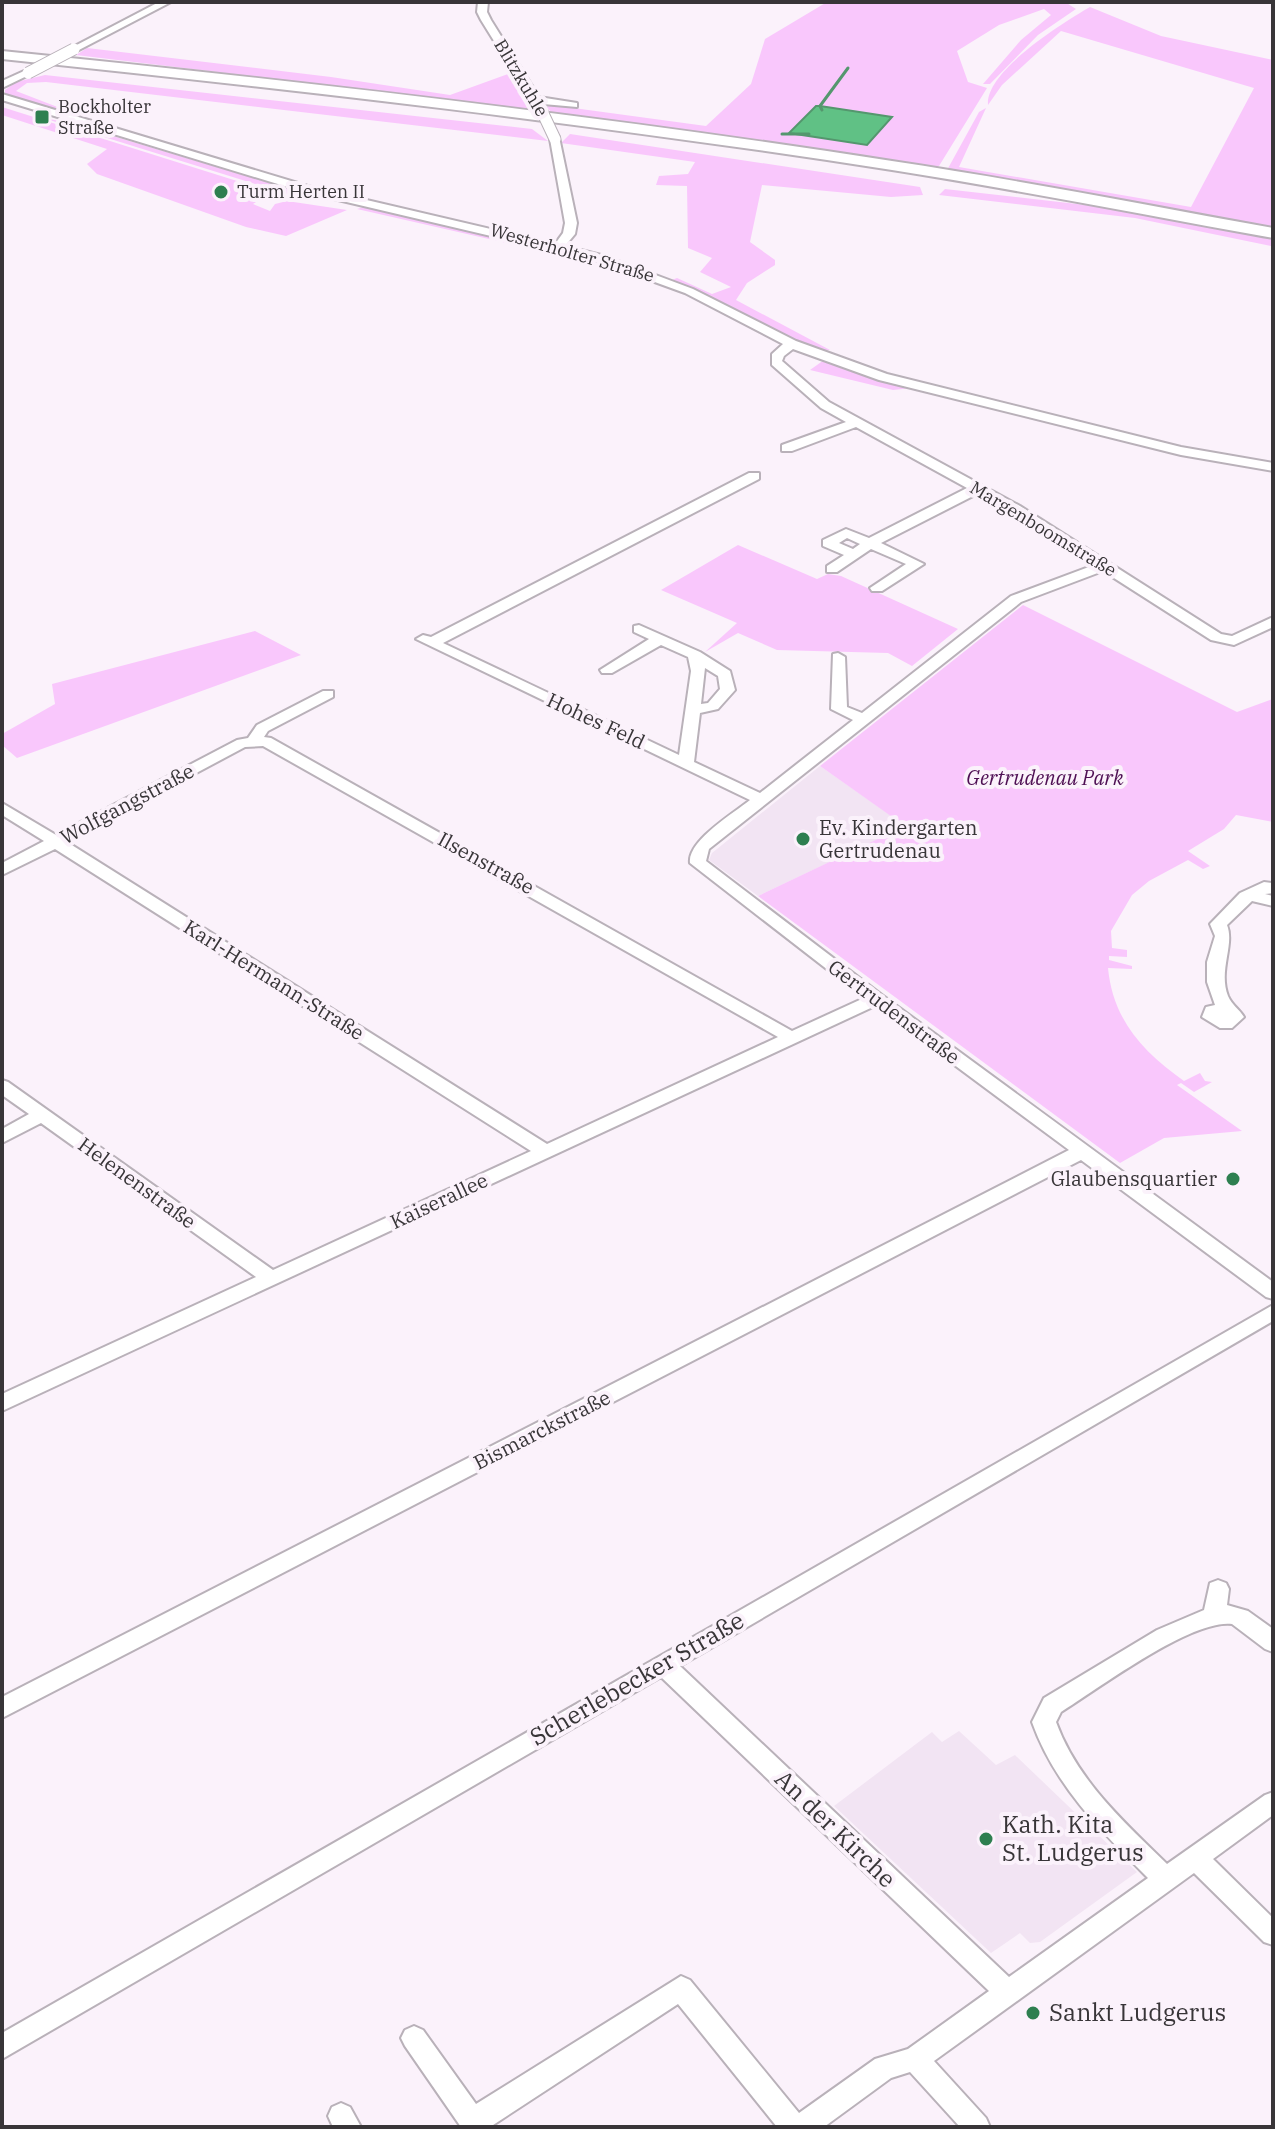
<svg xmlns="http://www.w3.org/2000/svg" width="1275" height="2129" font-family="'IBM Plex Serif',serif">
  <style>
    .built { fill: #f2e4f3 }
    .green { fill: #f9c7fc }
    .water { fill: #60c185; stroke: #54976e; stroke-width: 2 }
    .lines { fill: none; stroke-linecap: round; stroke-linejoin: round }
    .stream { stroke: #54976e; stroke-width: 3 }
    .minor-casing { stroke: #b9b1b9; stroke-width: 4 }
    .highway-casing { stroke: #b9b1b9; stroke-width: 4 }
    .minor { fill: #fff; fill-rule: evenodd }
    .highway { fill: #fff; fill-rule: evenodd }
    .minor-bridge-casing { stroke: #b9b1b9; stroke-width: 13; stroke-linecap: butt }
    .minor-bridge { stroke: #fff; stroke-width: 11 }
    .poi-dot { fill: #2e7f50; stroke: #fbf2fb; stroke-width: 3 }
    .labels { text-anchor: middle; stroke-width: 8; stroke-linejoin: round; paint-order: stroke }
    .far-street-label { font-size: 18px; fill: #383538; stroke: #fbf2fb }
    .far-poi-label { font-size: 18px; fill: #383538; stroke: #fbf2fb; text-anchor: start }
    .street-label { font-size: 20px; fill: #383538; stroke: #fbf2fb }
    .park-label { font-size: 20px; font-style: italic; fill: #4e0f53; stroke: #fbf2fb }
    .poi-label { font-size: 20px; fill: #383538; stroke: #fbf2fb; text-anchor: start }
    .near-street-label { font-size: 24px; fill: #383538; stroke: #fbf2fb }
    .near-poi-label { font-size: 24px; fill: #383538; stroke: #fbf2fb; text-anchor: start }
  </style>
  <rect width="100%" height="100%" fill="#fbf2fb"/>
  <path class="built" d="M 820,766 L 906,826 L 758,896 L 709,860 L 712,853 Z
    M 959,1731 L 996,1765 L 1015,1755 L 1137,1872 L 1040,1942 L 1030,1943 L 1020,1933 L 991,1953 L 834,1806 L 932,1732 L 942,1742 Z"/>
  <path class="green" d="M 827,2 L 1065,2 L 1076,9 L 1038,35 L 990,84 L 983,84 L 1021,40 L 1051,15 L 1044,9 L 999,25 L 957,51 L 968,82 L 987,88 L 939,166 L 934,168 L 551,112 L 544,104 L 706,126 L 751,84 L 765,39 Z
    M 1090,7 L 1161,36 L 1273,60 L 1273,229 L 946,172 L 979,112 L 986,108 L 959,167 L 1191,207 L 1254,88 L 1061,31 L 1002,85 L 988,105 C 985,71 1064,22 1090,7 Z
    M 87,48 L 331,77 L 450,95 L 508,74 L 531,110 L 76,55 Z
    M 45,75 L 532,129 L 548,141 L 46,82 L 27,83 L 16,91 L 130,135 L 5,94 L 5,90 L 16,82 Z
    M 2,107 L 288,197 L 244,190 L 264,197 L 253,204 L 270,211 L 275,204 L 287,201 L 347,210 L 286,236 L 246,227 L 97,174 L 87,164 L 107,149 L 2,115 Z
    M 43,118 L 66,122 L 300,192 L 291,195 Z
    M 570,134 L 920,187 L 923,195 L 891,197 L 762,185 L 750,242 L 775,260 L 775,265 L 747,283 L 736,300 L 830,350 L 819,351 L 672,280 L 677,278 L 712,294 L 731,287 L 700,272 L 712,258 L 688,248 L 687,186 L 656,185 L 659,176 L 688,174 L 695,162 L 561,143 Z
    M 945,189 L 1103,207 L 1273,239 L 1273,269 L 1271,246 L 1135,218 L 939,195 Z
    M 367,206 L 554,249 L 547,252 L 357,209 Z
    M 824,360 L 912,388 L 893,390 L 810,370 Z
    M 738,545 L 817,579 L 828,574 L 841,576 L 958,629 L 912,666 L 888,653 L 777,650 L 738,633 L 705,652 L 737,623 L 661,590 Z
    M 1023,605 L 1237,712 L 1273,699 L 1273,822 L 1236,815 L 1224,829 L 1188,851 L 1210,866 L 1203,869 L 1188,860 L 1149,881 L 1132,895 L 1111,931 L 1112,948 L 1127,950 L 1127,957 L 1109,956 L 1109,960 L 1132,966 L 1132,969 L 1108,968 C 1113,1020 1143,1052 1184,1081 L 1200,1073 L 1205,1081 L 1212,1082 L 1194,1092 L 1181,1083 L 1177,1085 L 1242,1131 L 1164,1138 L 1120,1163 L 758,896 L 905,826 L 820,766 Z
    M 255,631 L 301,655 L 17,758 L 2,745 L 2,734 L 55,704 L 52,684 Z"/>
  <path class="water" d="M 816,106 L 820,106 L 892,117 L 867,145 L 789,133 Z"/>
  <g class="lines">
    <path class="stream" d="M 822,110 L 820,106 L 848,68
      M 782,134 L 809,134"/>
    <defs>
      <path id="minor" d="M 159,2 L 171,2 L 77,51 L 69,49 Z
        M 478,2 L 488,2 L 487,12 L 491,20 L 539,97 L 577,103 L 577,107 L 543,104 L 543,107 L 535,107 L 481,20 L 477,12 Z
        M 24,71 L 33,73 L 2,88 L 2,81 Z
        M 2,94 L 311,187 L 555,244 L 563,233 L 565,223 L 550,139 L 559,137 L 577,223 L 575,234 L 565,246 L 605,256 L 693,289 L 796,341 L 887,374 L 1181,447 L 1273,463 L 1273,471 L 1181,455 L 879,380 L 793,349 L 784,356 L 782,361 L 829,402 L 1020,506 L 1221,634 L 1232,636 L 1273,617 L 1273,627 L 1234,645 L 1211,640 L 1103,571 L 1021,602 L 709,849 L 706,861 L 882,995 L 1273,1282 L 1273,1299 L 1266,1297 L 1081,1160 L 2,1718 L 2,1697 L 1069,1150 L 875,1006 L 2,1411 L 2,1394 L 256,1277 L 41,1123 L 2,1143 L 2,1129 L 29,1114 L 2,1095 L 2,1080 L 8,1082 L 273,1270 L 531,1151 L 55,849 L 2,875 L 2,863 L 44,841 L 2,815 L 2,803 L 56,835 L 237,740 L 248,738 L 257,725 L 323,691 L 333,691 L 333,697 L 268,731 L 264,737 L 271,738 L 792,1031 L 864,998 L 690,863 C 687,841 734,813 750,800 L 416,639 L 423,635 L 431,637 L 749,473 L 759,473 L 759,479 L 443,643 L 679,755 L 691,671 L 688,657 L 661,645 L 612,673 L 602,673 L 600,670 L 649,639 L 634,632 L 634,626 L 639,625 L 700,652 L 730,671 L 735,690 L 718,709 L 700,713 L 694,762 L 760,793 L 853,720 L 831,709 L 833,654 L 838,653 L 845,657 L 847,707 L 862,713 L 1011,596 L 1094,565 L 977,494 L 881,543 L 924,564 L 882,591 L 872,591 L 870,588 L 906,564 L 871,549 L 837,572 L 827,572 L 827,566 L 844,555 L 823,546 L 823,540 L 846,529 L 869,538 L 967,488 L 856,427 L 792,451 L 782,451 L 782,445 L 846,422 L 821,408 L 772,365 L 772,354 L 783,344 L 685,293 L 597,261 L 304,192 L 2,100 ZM 847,538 L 860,544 L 853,549 L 839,543 ZM 705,668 L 718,676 L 720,689 L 708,703 L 701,704 ZM 263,746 L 778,1037 L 547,1144 L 67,842 L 245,747 Z
        M 1264,882 L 1273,883 L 1273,893 L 1265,894 L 1273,896 L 1273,906 L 1252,901 L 1227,925 C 1235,945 1218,970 1228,996 C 1232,1005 1239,1009 1244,1017 L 1232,1028 L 1220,1028 L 1202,1017 L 1206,1007 L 1215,1005 L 1207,982 L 1207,962 L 1215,936 L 1210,924 L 1240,893 Z
        M 1273,1305 L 1273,1321 L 680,1666 L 1009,1977 L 1148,1878 C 1101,1831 1055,1786 1032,1722 L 1044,1698 L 1157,1630 L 1204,1610 L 1210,1583 L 1218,1580 L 1226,1583 L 1229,1589 L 1227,1605 L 1248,1611 L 1273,1629 L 1273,1652 L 1265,1649 L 1232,1624 C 1191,1619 1098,1689 1061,1712 L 1056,1722 C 1077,1780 1124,1822 1167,1864 L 1265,1795 L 1273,1792 L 1273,1815 L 1213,1859 L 1273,1918 L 1273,1945 L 1264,1942 L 1194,1873 L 934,2061 L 986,2118 L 990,2127 L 960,2127 L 910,2072 L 891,2078 L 824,2127 L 777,2127 L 678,2004 L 490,2127 L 461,2127 L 405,2046 L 401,2038 L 405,2030 L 414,2026 L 423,2030 L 476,2104 L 681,1976 L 690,1980 L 799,2113 L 875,2059 L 908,2049 L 989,1991 L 661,1677 L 2,2059 L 2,2033 Z
        M 341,2103 L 350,2107 L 361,2127 L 333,2127 L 328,2116 L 332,2107 Z"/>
      <path id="highway" d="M 2,51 C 299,81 596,115 892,161 C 1019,180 1146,205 1273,228 L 1273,238 C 1146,215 1019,190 892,170 C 596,124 299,90 2,59 Z"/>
    </defs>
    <use href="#minor" class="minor-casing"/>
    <use href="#highway" class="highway-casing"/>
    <use href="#minor" class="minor"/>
    <use href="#highway" class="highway"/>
    <defs>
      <path id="minor-bridge" d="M 28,73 L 74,49
        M 539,105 L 555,139"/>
    </defs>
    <use href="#minor-bridge" class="minor-bridge-casing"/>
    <use href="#minor-bridge" class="minor-bridge"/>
  </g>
  <g class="poi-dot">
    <rect x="34" y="109" width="16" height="16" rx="4"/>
    <circle cx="221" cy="192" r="8"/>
    <circle cx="803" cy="839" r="8"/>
    <circle cx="1233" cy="1179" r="8"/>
    <circle cx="986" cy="1839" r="8"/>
    <circle cx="1033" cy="2013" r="8"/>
  </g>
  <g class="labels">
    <g class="far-street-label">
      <text transform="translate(521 78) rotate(59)" y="6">Blitzkuhle</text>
      <text transform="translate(572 253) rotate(16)" y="6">Westerholter Straße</text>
      <text transform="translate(1043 529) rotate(31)" y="6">Margenboomstraße</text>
    </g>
    <g class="far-poi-label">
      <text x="58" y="113">Bockholter<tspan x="58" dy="21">Straße</tspan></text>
      <text x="237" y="198">Turm Herten II</text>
    </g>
    <g class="street-label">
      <text transform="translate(596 721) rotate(25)" y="7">Hohes Feld</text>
      <text transform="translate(127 804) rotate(-28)" y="7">Wolfgangstraße</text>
      <text transform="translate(486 863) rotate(29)" y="7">Ilsenstraße</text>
      <text transform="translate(274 980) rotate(32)" y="7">Karl-Hermann-Straße</text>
      <text transform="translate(894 1012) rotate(37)" y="7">Gertrudenstraße</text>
      <text transform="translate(137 1183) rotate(36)" y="7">Helenenstraße</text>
      <text transform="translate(439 1201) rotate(-25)" y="7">Kaiserallee</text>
      <text transform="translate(542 1430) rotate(-27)" y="7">Bismarckstraße</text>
    </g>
    <g class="park-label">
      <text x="1045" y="785">Gertrudenau Park</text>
    </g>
    <g class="poi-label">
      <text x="819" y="835">Ev. Kindergarten<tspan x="819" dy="23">Gertrudenau</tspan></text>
      <text x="1217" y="1186" text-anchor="end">Glaubensquartier</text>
    </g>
    <g class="near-street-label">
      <text transform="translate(637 1679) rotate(-30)" y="8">Scherlebecker Straße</text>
      <text transform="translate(835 1829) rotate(44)" y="8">An der Kirche</text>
    </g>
    <g class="near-poi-label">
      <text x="1002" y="1833">Kath. Kita<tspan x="1002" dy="28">St. Ludgerus</tspan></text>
      <text x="1049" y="2021">Sankt Ludgerus</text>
    </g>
  </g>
  <rect width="1275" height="2129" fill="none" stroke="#383538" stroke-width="8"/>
</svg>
